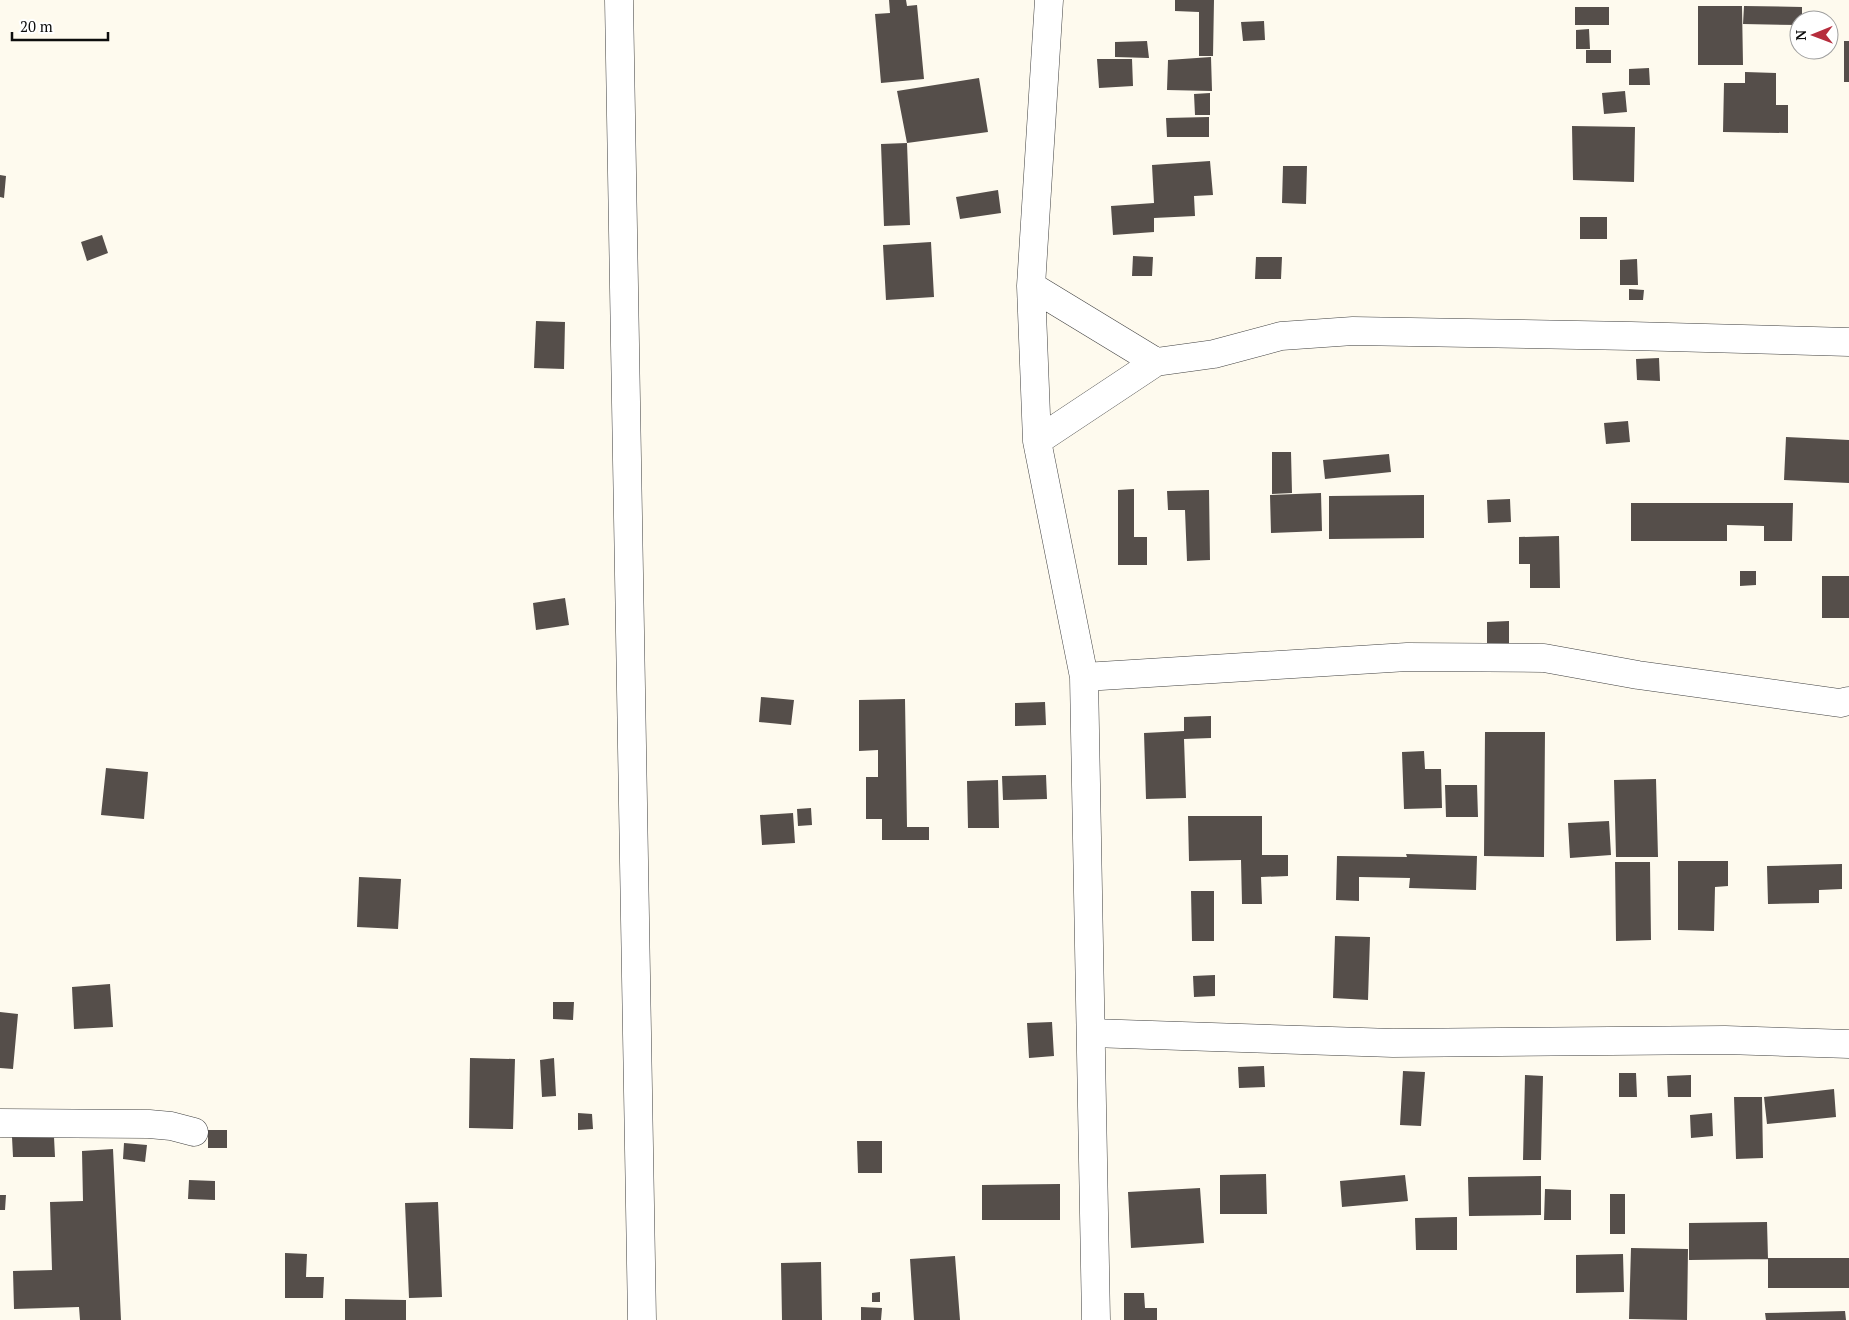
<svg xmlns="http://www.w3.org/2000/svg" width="1849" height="1320" font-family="'PT Serif',serif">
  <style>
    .building { fill: #554e4a }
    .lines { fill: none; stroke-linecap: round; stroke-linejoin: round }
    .minor-casing { stroke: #404040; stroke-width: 29 }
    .tertiary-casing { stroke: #404040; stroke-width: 29 }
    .minor { stroke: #fff; stroke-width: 28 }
    .tertiary { stroke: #fff; stroke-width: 28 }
  </style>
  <rect width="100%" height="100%" fill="#fefaee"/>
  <path class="building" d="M 889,0 L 906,0 L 907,6 L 917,5 L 924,79 L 881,83 L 875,14 L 890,13 Z
    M 1175,0 L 1214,0 L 1213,56 L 1199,56 L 1199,12 L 1175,11 Z
    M 1698,6 L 1742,6 L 1743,65 L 1698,65 Z
    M 1744,6 L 1802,7 L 1802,20 L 1799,20 L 1799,25 L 1743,24 Z
    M 1575,7 L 1609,7 L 1609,25 L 1575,25 Z
    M 1264,21 L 1265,40 L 1243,41 L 1241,22 Z
    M 1589,29 L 1590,49 L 1576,49 L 1576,30 Z
    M 1147,41 L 1149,58 L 1115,57 L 1115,42 Z
    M 1844,41 L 1849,41 L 1849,82 L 1844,82 Z
    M 1586,50 L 1611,50 L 1611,63 L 1586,63 Z
    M 1211,57 L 1212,91 L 1167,90 L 1168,60 Z
    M 1097,59 L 1132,59 L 1133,86 L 1099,88 Z
    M 1649,68 L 1650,85 L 1629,85 L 1629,69 Z
    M 1745,72 L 1776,73 L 1776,105 L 1788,105 L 1788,133 L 1723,132 L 1724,83 L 1745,83 Z
    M 979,78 L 988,132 L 907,143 L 910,225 L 884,226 L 881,144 L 907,143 L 897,91 Z
    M 1625,91 L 1627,112 L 1604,114 L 1602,93 Z
    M 1210,93 L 1210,115 L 1195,115 L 1194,94 Z
    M 1209,117 L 1209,137 L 1167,137 L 1166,118 Z
    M 1572,126 L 1635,127 L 1634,182 L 1573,180 Z
    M 1210,161 L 1213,195 L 1194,196 L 1195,216 L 1154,218 L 1154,232 L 1113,235 L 1111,206 L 1154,203 L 1152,165 Z
    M 1283,166 L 1307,166 L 1306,204 L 1282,203 Z
    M 0,175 L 6,176 L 4,198 L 0,197 Z
    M 998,190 L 1001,213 L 960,219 L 956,197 Z
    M 1580,217 L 1607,217 L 1607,239 L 1580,239 Z
    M 102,235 L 108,253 L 87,261 L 81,242 Z
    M 931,242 L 934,297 L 886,300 L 883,245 Z
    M 1133,256 L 1153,257 L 1152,276 L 1132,276 Z
    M 1256,257 L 1282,257 L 1281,279 L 1255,279 Z
    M 1637,259 L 1638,285 L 1620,285 L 1620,260 Z
    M 1629,289 L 1644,290 L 1643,300 L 1629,300 Z
    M 536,321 L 565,322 L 564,369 L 534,368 Z
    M 1659,358 L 1660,381 L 1637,380 L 1636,359 Z
    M 1628,421 L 1630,442 L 1606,444 L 1604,423 Z
    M 1786,437 L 1849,440 L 1849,483 L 1784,480 Z
    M 1272,452 L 1291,452 L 1292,493 L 1272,494 Z
    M 1389,454 L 1391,472 L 1325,479 L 1323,460 Z
    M 1134,489 L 1134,537 L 1147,537 L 1147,565 L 1118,565 L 1118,490 Z
    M 1209,490 L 1210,560 L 1187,561 L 1185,510 L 1168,510 L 1167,491 Z
    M 1321,493 L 1322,531 L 1271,533 L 1270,495 Z
    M 1424,495 L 1424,538 L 1329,539 L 1329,496 Z
    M 1510,499 L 1511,522 L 1488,523 L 1487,500 Z
    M 1631,503 L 1793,503 L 1792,541 L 1764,541 L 1764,526 L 1727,525 L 1727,541 L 1631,541 Z
    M 1559,536 L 1560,588 L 1530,588 L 1530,564 L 1519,564 L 1519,537 Z
    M 1740,571 L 1756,571 L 1756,585 L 1740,586 Z
    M 1822,576 L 1849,576 L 1849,618 L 1822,618 Z
    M 565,598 L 569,625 L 536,630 L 533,603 Z
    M 1509,621 L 1509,644 L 1487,644 L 1487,622 Z
    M 761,697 L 794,700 L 791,725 L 759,722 Z
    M 905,699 L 907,827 L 929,827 L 929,840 L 882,840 L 882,819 L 866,819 L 866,777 L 878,777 L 878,750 L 859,751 L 859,700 Z
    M 1045,702 L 1046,725 L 1015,726 L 1015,703 Z
    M 1211,716 L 1211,738 L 1184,739 L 1186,798 L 1146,799 L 1144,733 L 1184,731 L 1184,717 Z
    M 1485,732 L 1545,732 L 1544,857 L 1484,856 Z
    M 1424,751 L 1425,769 L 1441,769 L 1442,808 L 1404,809 L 1402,752 Z
    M 106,768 L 148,772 L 144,819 L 101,815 Z
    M 1046,775 L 1047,799 L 1003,800 L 1002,776 Z
    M 1656,779 L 1658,857 L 1616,857 L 1614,780 Z
    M 998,780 L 999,828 L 968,828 L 967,781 Z
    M 1445,785 L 1477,785 L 1478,817 L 1446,817 Z
    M 811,808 L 812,825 L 798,826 L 797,809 Z
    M 793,813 L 795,843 L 762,845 L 760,815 Z
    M 1188,816 L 1262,816 L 1262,855 L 1288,855 L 1288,876 L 1261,877 L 1262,904 L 1242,904 L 1241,860 L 1189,861 Z
    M 1609,821 L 1611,855 L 1570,858 L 1568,823 Z
    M 1406,854 L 1477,856 L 1476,890 L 1409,888 L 1410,878 L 1359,877 L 1359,901 L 1336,900 L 1337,856 L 1407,857 Z
    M 1678,861 L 1728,861 L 1728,886 L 1715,887 L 1714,931 L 1678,930 Z
    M 1615,862 L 1650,862 L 1651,940 L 1616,941 Z
    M 1842,864 L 1842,889 L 1819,890 L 1819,903 L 1768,904 L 1767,866 Z
    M 359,877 L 401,879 L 398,929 L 357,927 Z
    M 1191,891 L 1214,891 L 1214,941 L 1192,941 Z
    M 1335,936 L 1370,937 L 1368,1000 L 1333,998 Z
    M 1215,975 L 1215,996 L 1194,997 L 1193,976 Z
    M 110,984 L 113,1027 L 74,1029 L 72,987 Z
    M 553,1002 L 574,1002 L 573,1020 L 553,1019 Z
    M 0,1012 L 18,1014 L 13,1069 L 0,1068 Z
    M 1052,1022 L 1054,1056 L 1029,1058 L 1027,1023 Z
    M 470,1058 L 515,1059 L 513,1129 L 469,1128 Z
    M 554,1058 L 556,1096 L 542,1097 L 540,1060 Z
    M 1264,1066 L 1265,1087 L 1239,1088 L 1238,1067 Z
    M 1403,1071 L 1425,1072 L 1421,1126 L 1400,1125 Z
    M 1619,1073 L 1636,1073 L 1637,1097 L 1619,1097 Z
    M 1525,1075 L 1543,1076 L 1541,1160 L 1523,1160 Z
    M 1691,1075 L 1691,1097 L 1668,1097 L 1667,1076 Z
    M 1834,1089 L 1836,1117 L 1767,1124 L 1764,1097 Z
    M 1734,1097 L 1762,1097 L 1763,1158 L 1736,1159 Z
    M 578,1113 L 592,1114 L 593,1129 L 578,1130 Z
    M 1712,1113 L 1713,1136 L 1691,1138 L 1690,1115 Z
    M 208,1130 L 227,1130 L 227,1148 L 208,1148 Z
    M 12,1137 L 54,1137 L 55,1157 L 13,1157 Z
    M 857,1141 L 882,1141 L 882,1173 L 858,1173 Z
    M 124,1143 L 147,1145 L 145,1162 L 123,1159 Z
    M 113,1149 L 121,1320 L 80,1320 L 79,1307 L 14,1309 L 13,1271 L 52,1270 L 50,1202 L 83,1201 L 82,1151 Z
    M 1266,1174 L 1267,1214 L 1220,1214 L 1220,1175 Z
    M 1405,1175 L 1408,1201 L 1342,1207 L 1340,1181 Z
    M 1541,1176 L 1541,1215 L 1469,1216 L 1468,1177 Z
    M 189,1180 L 215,1181 L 215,1200 L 188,1199 Z
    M 1060,1184 L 1060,1220 L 982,1220 L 982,1185 Z
    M 1200,1188 L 1204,1243 L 1131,1248 L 1128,1192 Z
    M 1545,1189 L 1571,1190 L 1571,1220 L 1544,1220 Z
    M 1610,1194 L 1625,1194 L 1625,1234 L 1610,1234 Z
    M 0,1195 L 6,1195 L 5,1210 L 0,1210 Z
    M 438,1202 L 442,1297 L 409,1298 L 405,1203 Z
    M 1457,1217 L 1457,1250 L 1416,1250 L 1415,1218 Z
    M 1767,1222 L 1768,1259 L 1689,1260 L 1689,1223 Z
    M 1631,1248 L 1688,1249 L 1687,1320 L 1629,1319 Z
    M 285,1253 L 307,1254 L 306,1277 L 324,1277 L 323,1298 L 285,1298 Z
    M 1623,1254 L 1624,1292 L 1576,1293 L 1576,1255 Z
    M 955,1256 L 960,1320 L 914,1320 L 910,1259 Z
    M 1768,1258 L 1849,1258 L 1849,1288 L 1768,1288 Z
    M 821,1262 L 822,1320 L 782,1320 L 781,1263 Z
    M 880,1292 L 880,1302 L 872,1302 L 872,1293 Z
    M 1124,1293 L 1144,1293 L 1145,1308 L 1157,1308 L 1157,1320 L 1124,1320 Z
    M 345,1299 L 406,1300 L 406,1320 L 345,1320 Z
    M 861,1307 L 882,1308 L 881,1320 L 861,1320 Z
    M 1845,1311 L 1846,1320 L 1766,1320 L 1765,1313 Z"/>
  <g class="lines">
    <defs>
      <path id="minor" d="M 1049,0 L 1031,286 L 1037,441 L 1084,677 L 1096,1320
        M 1031,286 L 1156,362 L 1214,354 L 1281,336 L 1353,331 L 1631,336 L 1849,342
        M 1037,441 L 1156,362
        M 1084,677 L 1407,657 L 1544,658 L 1638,675 L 1840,703 L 1849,701
        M 1091,1033 L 1393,1043 L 1725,1040 L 1849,1044
        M 0,1123 L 149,1124 L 171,1126 L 194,1132"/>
      <path id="tertiary" d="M 619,0 L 642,1320"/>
    </defs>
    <use href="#minor" class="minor-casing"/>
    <use href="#tertiary" class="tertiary-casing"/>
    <use href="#minor" class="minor"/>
    <use href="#tertiary" class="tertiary"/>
  </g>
  <g transform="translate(1814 35) rotate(269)"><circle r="24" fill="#ffffff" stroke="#9e9e9e"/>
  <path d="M0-4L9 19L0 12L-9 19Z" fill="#b62d3c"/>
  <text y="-8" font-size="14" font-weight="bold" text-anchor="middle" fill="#0d0d0d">N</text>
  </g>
  <path d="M12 32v8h96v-8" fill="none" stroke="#0d0d0d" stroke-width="2.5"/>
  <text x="20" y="32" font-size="15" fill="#0d0d0d" stroke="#ffffff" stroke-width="4" paint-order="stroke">20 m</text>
</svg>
